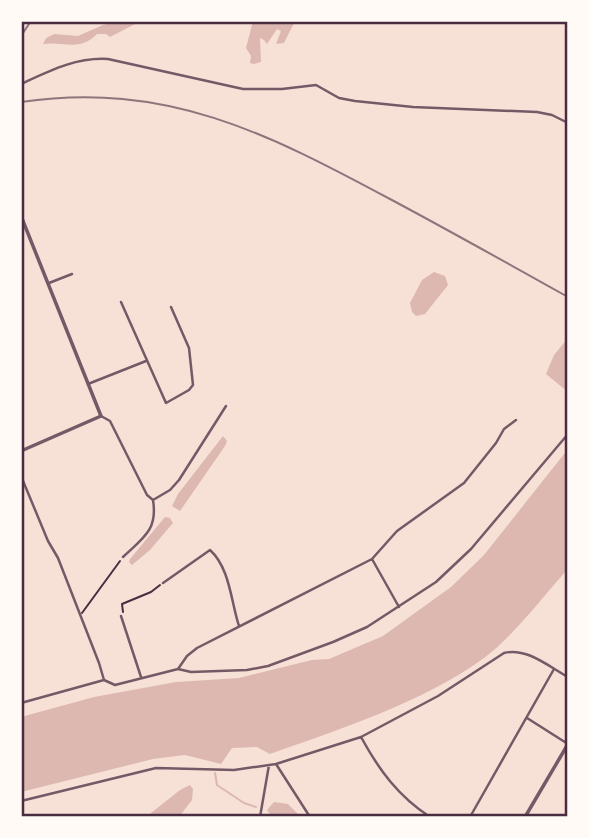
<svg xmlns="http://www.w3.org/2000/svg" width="589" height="838" font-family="'Fira Sans Condensed',sans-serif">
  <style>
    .water { fill: #dcb8b0 }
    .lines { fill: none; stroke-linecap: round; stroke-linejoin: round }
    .stream { stroke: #dcb8b0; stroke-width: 2 }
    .path { stroke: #4a2c40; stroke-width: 2 }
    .minor { stroke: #755966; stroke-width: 2.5 }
    .tertiary { stroke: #755966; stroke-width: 3.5 }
    .rail { stroke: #8f747c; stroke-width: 2 }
    .neatline { fill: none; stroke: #4a2c40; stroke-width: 2.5 }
  </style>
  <rect width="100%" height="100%" fill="#f7e1d7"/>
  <path class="water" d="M 120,21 L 141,21 L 110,37 L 106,34 L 97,34 C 80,52 63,41 43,44 L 46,38 L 54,34 L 78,36 L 103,25 Z
    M 253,21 L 295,21 L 284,43 L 276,44 L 281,31 L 277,29 L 267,44 L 264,40 L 260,38 L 261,62 L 254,64 L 250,63 L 251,56 L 246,48 Z
    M 434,272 L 445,276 L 448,285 L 425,314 L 416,316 L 412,312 L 410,303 L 422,280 Z
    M 568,338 L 568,392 L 546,374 L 554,355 Z
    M 223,436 L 227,441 L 225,446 L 180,511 L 172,506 L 178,494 Z
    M 568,449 L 568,569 C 544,595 512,638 484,658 C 424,702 340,729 270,754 L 257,747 L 232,748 L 221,764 L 185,755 L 153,759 L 21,792 L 21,717 L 94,697 L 176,682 L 239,678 L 312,660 L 329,659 L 383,636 L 451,587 L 484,555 Z
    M 165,517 L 170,518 L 173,523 L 150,550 L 132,565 L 129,562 L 130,559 Z
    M 190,785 L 193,789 L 192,800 L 179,817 L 146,817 L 180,790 Z
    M 274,802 L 288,804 L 301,817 L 272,817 L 267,810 Z"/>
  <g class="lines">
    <path class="stream" d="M 215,773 L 217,785 L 244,803 L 256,807"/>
    <path class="path" d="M 123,612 L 122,604 L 151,592 L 160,585
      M 82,613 L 120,561"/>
    <path class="minor" d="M 21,84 C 49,71 76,57 108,59 L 243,89 L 282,89 L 316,85 L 339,98 L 355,101 L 413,107 L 537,112 L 552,115 L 568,123
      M 49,283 L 72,274
      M 121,302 L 166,403 L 189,390 L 193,385 L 189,348 L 171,307
      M 88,384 L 146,361
      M 101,416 L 110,421 L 147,495 L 153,500
      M 21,476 L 48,541 L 58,558 L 99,663 L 104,680
      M 153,500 L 170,490 L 179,480 L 226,406
      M 123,557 C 143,538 158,530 153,500
      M 372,559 L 399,607
      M 163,583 L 210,550 C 230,568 231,602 239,626
      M 121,616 L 141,677
      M 178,669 L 187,656 L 197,648 L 372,559 L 397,531 L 464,483 L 496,443 L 504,429 L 516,420
      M 21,703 L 104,680 L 115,685 L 178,669 L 191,672 L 247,670 L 268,666 L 333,642 L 367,627 L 436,582 L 471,549 L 568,434
      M 527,718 L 568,744
      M 361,737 C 379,770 398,796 430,817
      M 276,764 L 310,817
      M 21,801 L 156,768 L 234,770 L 276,764 L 361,737 L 438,696 L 504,653 C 526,647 548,666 568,677
      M 260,817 L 269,765
      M 470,817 L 554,669"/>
    <path class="tertiary" d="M 21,216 L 101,416 L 21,451
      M 525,817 L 568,744"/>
    <path class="rail" d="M 21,36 L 31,21
      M 21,102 C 166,81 267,133 390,199 C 450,231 509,264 568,297"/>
  </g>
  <rect width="589" height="838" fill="none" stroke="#fffaf5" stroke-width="46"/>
  <rect x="23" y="23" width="543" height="792" class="neatline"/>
</svg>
